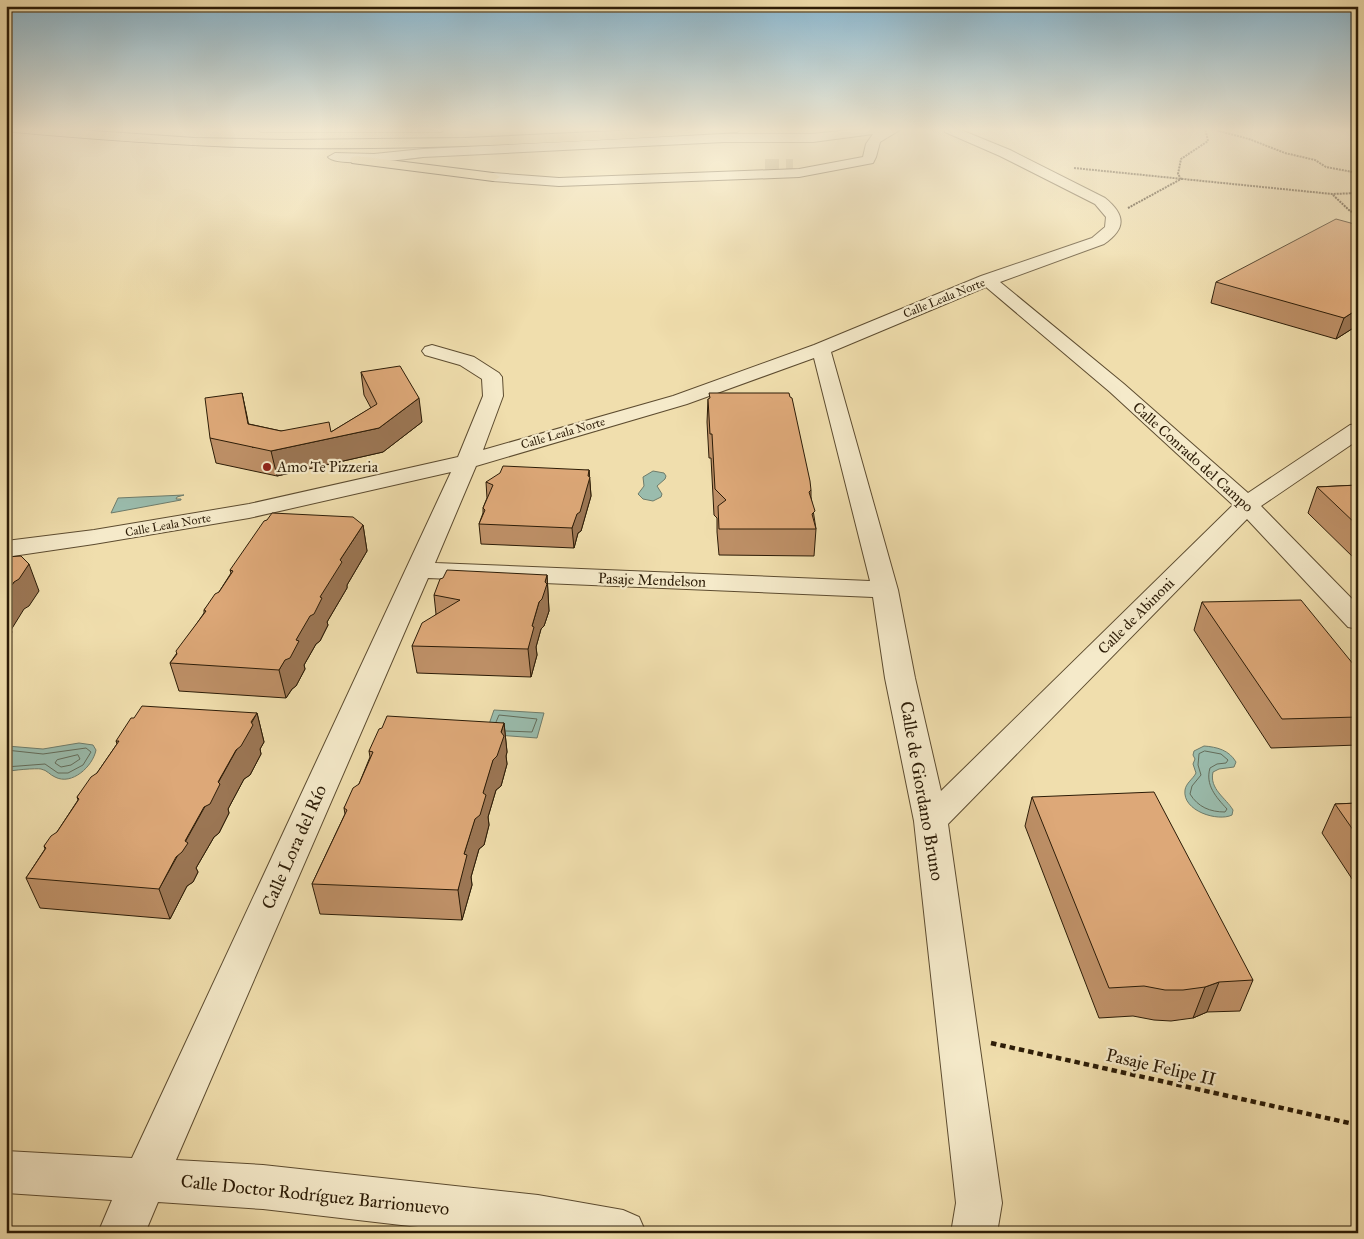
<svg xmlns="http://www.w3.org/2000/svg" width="1364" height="1239" font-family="'IM FELL Great Primer',serif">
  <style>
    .water { fill: #9abcad; stroke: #6e7c6b }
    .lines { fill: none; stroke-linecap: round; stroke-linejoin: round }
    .shore { stroke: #636c5a; stroke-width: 1 }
    .minor-tunnel { stroke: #c9b78c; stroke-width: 14; stroke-dasharray: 14 7; stroke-linecap: butt }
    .minor-casing { stroke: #5d4c30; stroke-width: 2 }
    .highway-casing { stroke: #2c1c07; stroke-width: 2 }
    .path-far1 { stroke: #2c1c07; stroke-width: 2; stroke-dasharray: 2 1; stroke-linecap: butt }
    .path { stroke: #2c1c07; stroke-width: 4.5; stroke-dasharray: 5.5 4; stroke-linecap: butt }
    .minor { fill: #f5eaca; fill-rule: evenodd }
    .highway { fill: #f0dead; fill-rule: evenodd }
    .wall { fill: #be9067; stroke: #2c1c07 }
    .shaded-wall { fill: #9b7654; stroke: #2c1c07 }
    .building { fill: #dda878; stroke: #2c1c07 }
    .poi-dot { fill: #8f2418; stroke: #f5eaca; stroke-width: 2 }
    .labels { text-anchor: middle; stroke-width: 4.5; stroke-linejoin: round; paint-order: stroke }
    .far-street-label { font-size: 12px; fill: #2c1c07; stroke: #f5eaca }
    .street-label { font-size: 15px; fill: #2c1c07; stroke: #f5eaca }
    .poi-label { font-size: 15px; fill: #2c1c07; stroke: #f5eaca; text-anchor: start }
    .near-street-label { font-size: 18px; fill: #2c1c07; stroke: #f5eaca }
  </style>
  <rect width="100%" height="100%" fill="#f0dead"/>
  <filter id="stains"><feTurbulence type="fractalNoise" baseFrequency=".004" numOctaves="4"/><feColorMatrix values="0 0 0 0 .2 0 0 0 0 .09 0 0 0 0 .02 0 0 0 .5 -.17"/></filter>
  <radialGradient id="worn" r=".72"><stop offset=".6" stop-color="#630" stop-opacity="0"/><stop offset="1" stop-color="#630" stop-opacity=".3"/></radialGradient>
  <path class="water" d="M 653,471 L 664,473 L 666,476 L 665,479 L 657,486 L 662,494 L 661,497 L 653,501 L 643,499 L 638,494 L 644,486 L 643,477 Z
    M 184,495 L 177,497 L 176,499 L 181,499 L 181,500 L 111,513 L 118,498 Z
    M 494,710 L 544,713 L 537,738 L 497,735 L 488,727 Z
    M 79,743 L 93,745 L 96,750 C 93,766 72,786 55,777 C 50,775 47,770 41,769 C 37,768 11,770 6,772 L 7,746 L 43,749 Z
    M 1204,746 C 1217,747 1229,750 1236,762 L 1234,767 L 1219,769 L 1213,772 C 1209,789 1226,798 1233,810 L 1232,815 C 1218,822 1182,811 1185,790 C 1186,783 1193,779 1196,773 L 1193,764 L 1195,759 L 1193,755 L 1194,751 Z"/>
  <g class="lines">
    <path class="shore" d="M 496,722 L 499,715 L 537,719 L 532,732 L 506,731
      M 6,750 L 43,754 L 86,748 L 91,752 L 83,765 L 68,773 L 58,773 L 45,764 L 6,767
      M 1205,751 L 1221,754 L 1228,760 L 1226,763 L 1217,764 L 1210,768 C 1205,785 1216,797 1227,809 L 1225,812 C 1210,812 1198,807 1190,794 L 1192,786 L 1201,775 L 1198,765 L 1199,754 Z
      M 78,755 L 80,759 L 71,765 L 61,767 L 55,763 L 57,760 Z"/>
    <path class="minor-tunnel" d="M 765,166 L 793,166"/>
    <defs>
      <path id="minor" d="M 255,128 L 447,128 L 441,132 L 261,132 Z
        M 866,128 L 903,128 L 880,142 L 876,157 L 873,163 L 799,177 L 559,186 L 493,181 L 486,177 L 493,173 L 559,178 L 799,169 L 863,157 L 866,144 L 873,134 L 813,142 L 724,142 L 423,157 C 407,159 338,168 328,157 L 335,153 L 374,154 L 423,149 L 724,134 L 813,134 Z
        M 944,128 L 956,128 L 1010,150 L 1105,198 C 1126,215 1126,229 1104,244 L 1000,282 L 1124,384 L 1248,493 L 1350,425 L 1358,424 L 1358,440 L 1261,506 L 1358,605 L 1358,629 L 1348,627 L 1247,519 L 948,824 L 1002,1203 L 997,1233 L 951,1233 L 956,1203 L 914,821 L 885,678 L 873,597 L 428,578 L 176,1160 L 263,1165 L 538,1195 L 623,1210 L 639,1217 L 646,1233 L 470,1233 L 263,1209 L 158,1202 L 145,1233 L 98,1233 L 112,1200 L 6,1193 L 6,1151 L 132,1158 L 451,472 L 249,518 L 94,544 L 6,557 L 6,541 L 94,530 L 249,504 L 458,457 L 483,396 L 482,379 L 460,365 L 425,355 L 422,351 L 425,347 L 432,345 L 474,357 L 499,373 L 502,377 L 503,396 L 483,450 L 673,396 L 814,345 L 981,276 L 1092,238 L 1105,227 L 1106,217 L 1095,204 L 1000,156 L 945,132 ZM 986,287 L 1110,392 L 1233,505 L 941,791 L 915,678 L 898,590 L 831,352 ZM 814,358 L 870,581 L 435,563 L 476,466 L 687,404 Z"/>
      <path id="highway" d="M 8,128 L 50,128 L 195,138 L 285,140 L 465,138 L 681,128 L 743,128 L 737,132 C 586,141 436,150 285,148 C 194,147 104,140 14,132 Z
        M 357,156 L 493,173 L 500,177 L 493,181 L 352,163 L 350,160 L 352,157 Z"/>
    </defs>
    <use href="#minor" class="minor-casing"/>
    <use href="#highway" class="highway-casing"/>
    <path class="path-far1" d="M 1208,128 L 1249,139 L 1285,153 L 1315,160 L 1326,167 L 1358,173
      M 1074,168 L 1332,194 L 1358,193
      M 1333,195 L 1350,211 L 1358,214
      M 1128,208 L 1181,179 L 1178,174 L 1181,159 L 1208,141 L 1205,128"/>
    <path class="path" d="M 991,1043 L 1358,1125"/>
    <use href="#minor" class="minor"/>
    <use href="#highway" class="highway"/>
  </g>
  <path class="wall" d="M 1358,225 L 1358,325 L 1336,339 L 1211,303 L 1216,282 Z
    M 361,372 L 422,422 L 383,452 L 277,476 L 216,463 L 210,438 L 249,424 L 281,431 L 331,432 L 371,408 L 364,395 Z
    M 708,399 L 811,490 L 811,497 L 816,529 L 814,556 L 719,555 L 717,532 L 717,518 L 714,515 L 711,458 L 709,458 L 707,422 Z
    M 589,470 L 591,496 L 581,531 L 578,533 L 574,548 L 481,544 L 479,524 L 483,513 L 483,508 L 487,498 L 486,482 Z
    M 1358,485 L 1358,562 L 1308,513 L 1317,487 Z
    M 363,525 L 367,551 L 347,585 L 347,588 L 327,622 L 328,625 L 320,641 L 316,644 L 304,665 L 305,669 L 296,686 L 292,689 L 286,698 L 179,691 L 170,663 L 204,613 L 204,610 L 219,592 L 231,573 L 230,570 Z
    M 547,575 L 549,611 L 544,626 L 541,629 L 536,647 L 537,655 L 531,677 L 417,673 L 412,646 L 436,614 L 434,595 Z
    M 1202,602 L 1358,670 L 1358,745 L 1271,748 L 1194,630 Z
    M 257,713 L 264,742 L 260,749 L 261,754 L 250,775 L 244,779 L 228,809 L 229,813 L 219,833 L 214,837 L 196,868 L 198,872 L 193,882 L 187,886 L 170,919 L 40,908 L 26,878 L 45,849 L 44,846 L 57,832 L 78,800 L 77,797 L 97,773 L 117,744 L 116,741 Z
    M 504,723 L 507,752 L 506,756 L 507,764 L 501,786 L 496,790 L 488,817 L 489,825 L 484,845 L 479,849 L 471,877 L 472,885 L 462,920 L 320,914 L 312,884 L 345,814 L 344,808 L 359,784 L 370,757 L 369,751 Z
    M 1032,797 L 1253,980 L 1240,1011 L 1207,1012 L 1193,1018 L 1171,1021 L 1154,1020 L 1133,1016 L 1099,1018 L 1025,826 Z
    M 1358,803 L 1358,888 L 1322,833 L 1335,804 Z"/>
  <path class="shaded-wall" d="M 1358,309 L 1358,325 L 1336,339 L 1344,318 Z
    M 242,393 L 247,416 L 253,448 L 248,424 Z
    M 419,398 L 422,422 L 383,452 L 277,476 L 271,451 L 379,428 Z
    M 589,470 L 591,496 L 581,531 L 578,533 L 574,548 L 572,528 Z
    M 363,525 L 367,551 L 347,585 L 347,588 L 327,622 L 328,625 L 320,641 L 316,644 L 304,665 L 305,669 L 296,686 L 292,689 L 286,698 L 279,670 L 340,560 Z
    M 29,564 L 39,591 L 29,606 L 24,609 L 11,630 L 12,632 L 6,643 L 6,593 L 14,582 Z
    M 547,575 L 549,611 L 544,626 L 541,629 L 536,647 L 537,655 L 531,677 L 528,649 L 532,626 Z
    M 257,713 L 264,742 L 260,749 L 261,754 L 250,775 L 244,779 L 228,809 L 229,813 L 219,833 L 214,837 L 196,868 L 198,872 L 193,882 L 187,886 L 170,919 L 159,889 Z
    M 504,723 L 507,752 L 506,756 L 507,764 L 501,786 L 496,790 L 488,817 L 489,825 L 484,845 L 479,849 L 471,877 L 472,885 L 462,920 L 458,890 L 464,854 Z
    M 1219,982 L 1207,1012 L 1193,1018 L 1205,987 Z"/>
  <path class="building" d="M 1336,219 L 1358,225 L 1358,309 L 1344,318 L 1216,282 Z
    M 400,366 L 419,398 L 379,428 L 271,451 L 210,438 L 205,398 L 242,393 L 248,424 L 281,431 L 329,422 L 331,432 L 377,404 L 361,372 Z
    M 709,393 L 789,393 L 790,397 L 792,398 L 810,481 L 811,490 L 809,492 L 815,511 L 812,514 L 816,529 L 719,529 L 718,506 L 726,500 L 715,489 L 712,434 L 710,434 L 708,399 L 710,398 Z
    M 503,466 L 589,470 L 588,476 L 590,477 L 580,512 L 577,514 L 572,528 L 479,524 L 485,510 L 483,508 L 493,485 L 486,482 L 500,473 Z
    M 1358,485 L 1358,526 L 1317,487 Z
    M 272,513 L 353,517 L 363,525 L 340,560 L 342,562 L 320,597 L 322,598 L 314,614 L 310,616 L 296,640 L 299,641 L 290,658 L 285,660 L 279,670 L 170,663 L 177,654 L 176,651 L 206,611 L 204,610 L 215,594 L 219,592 L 233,571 L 230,570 L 264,521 L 267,520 Z
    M 21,556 L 29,564 L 19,579 L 14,582 L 6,593 L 6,557 Z
    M 447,570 L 547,575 L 545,582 L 547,584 L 542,599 L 539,602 L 532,626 L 534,627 L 528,649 L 412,646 L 422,623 L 460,600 L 434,595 L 440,579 L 443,578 Z
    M 1301,600 L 1358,670 L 1358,717 L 1282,719 L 1202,602 Z
    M 142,706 L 257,713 L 251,722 L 253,725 L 241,746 L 236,750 L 218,782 L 220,784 L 210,804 L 204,807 L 185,841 L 188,843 L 182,852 L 176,857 L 159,889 L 26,878 L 46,848 L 44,846 L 51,836 L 57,832 L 79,799 L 77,797 L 91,777 L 97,773 L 119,741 L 116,741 L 131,718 L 134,718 Z
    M 387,716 L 504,723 L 501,732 L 504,736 L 497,756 L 493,760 L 483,793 L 486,795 L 480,815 L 475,819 L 464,854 L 467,855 L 458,890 L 312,884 L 347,810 L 344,808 L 353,788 L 359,784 L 373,752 L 369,751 L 379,729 L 382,728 Z
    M 1154,792 L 1253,980 L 1219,982 L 1205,987 L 1183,990 L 1165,990 L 1144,986 L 1109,988 L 1032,797 Z
    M 1358,803 L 1358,837 L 1335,804 Z"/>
  <linearGradient id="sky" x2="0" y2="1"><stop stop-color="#89b7d0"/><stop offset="0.43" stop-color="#f8f0da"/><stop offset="1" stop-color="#f8f0da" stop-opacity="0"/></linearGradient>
  <rect width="1364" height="301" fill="url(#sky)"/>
  <circle class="poi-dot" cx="267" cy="467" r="5"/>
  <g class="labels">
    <g class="far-street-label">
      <text transform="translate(944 298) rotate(-22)" y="4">Calle Leala Norte</text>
      <text transform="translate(563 433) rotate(-16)" y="4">Calle Leala Norte</text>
      <text transform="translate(168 525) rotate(-10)" y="4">Calle Leala Norte</text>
    </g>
    <g class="street-label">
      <text transform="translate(1193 457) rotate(42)" y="5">Calle Conrado del Campo</text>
      <text transform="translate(652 580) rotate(2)" y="5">Pasaje Mendelson</text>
      <text transform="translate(1136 616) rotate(-45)" y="5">Calle de Abinoni</text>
    </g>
    <g class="poi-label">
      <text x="277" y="472">Amo Te Pizzeria</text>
    </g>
    <g class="near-street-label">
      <text transform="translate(922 791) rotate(80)" y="6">Calle de Giordano Bruno</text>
      <text transform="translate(294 847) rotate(-66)" y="6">Calle Lora del Río</text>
      <text transform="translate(1161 1067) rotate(13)" y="6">Pasaje Felipe II</text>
      <text transform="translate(315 1195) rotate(6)" y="6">Calle Doctor Rodríguez Barrionuevo</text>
    </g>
  </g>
  <rect width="1364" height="1239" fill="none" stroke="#f0dead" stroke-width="25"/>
  <rect x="8" y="8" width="1349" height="1224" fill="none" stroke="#2c1c07" stroke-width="2.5"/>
  <rect x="12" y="12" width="1339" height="1214" fill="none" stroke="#2c1c07"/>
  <rect width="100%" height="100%" filter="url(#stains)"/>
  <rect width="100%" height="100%" fill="url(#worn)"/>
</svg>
